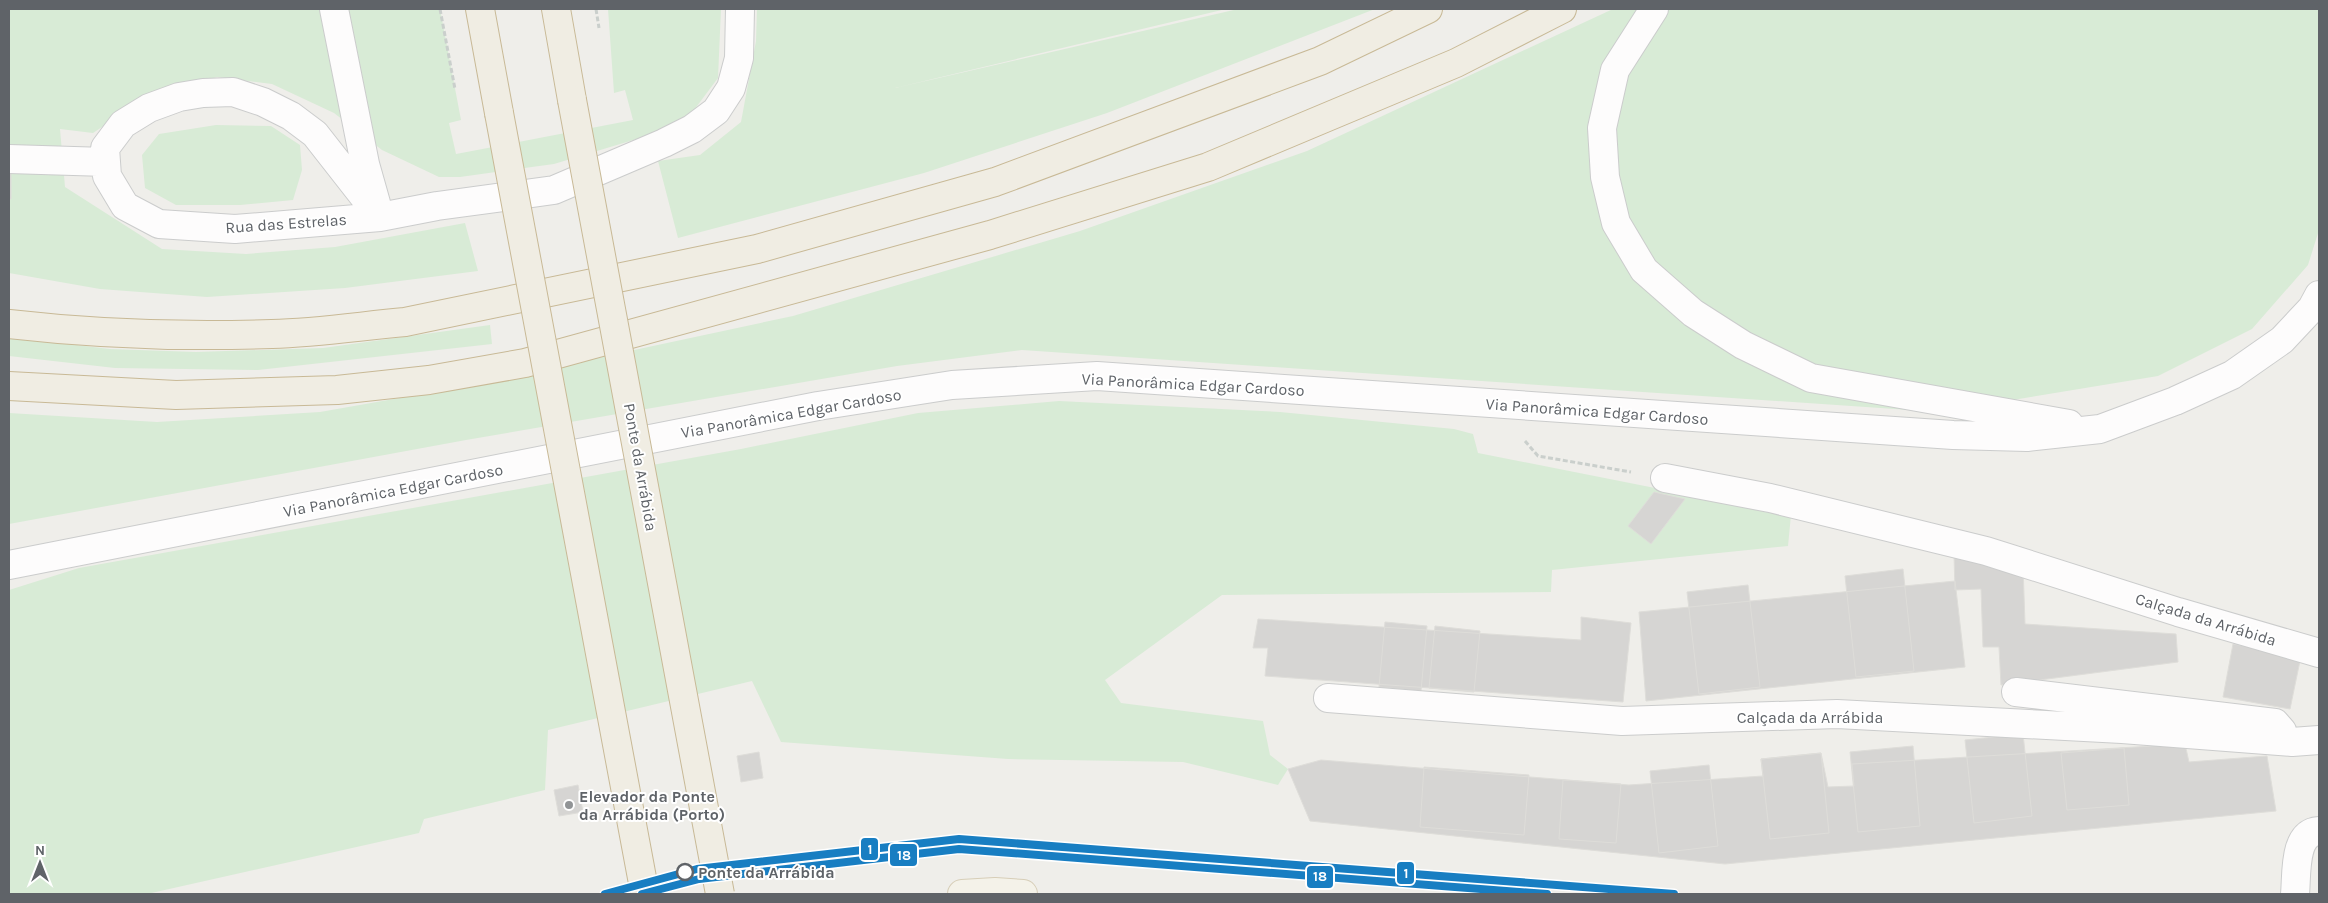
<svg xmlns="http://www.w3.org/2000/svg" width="2328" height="903" font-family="Karla,sans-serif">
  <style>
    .green { fill: #d8ebd6 }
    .building { fill: #d6d5d3; stroke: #deddd9 }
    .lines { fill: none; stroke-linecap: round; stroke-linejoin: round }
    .minor-casing { stroke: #cbcccc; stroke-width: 30 }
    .major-casing { stroke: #d7ceb8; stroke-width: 30 }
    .highway-casing { stroke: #c8b996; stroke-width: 30 }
    .path { stroke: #cacfcc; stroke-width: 3; stroke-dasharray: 5 2.5; stroke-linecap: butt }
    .minor { stroke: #fdfcfc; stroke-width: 28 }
    .major { stroke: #f4f2e9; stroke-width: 28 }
    .highway { stroke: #f0ede3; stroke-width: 28 }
    .highway-bridge-casing { stroke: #c8b996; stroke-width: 30; stroke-linecap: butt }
    .highway-bridge { stroke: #f0ede3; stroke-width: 28 }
    .tram-1-casing { stroke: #fff; stroke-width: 11 }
    .tram-2-casing { stroke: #fff; stroke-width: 11 }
    .tram-1 { stroke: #187ec2; stroke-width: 8 }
    .tram-2 { stroke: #187ec2; stroke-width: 8 }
    .poi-dot { fill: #919496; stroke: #fff; stroke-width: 2 }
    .stop-dot { fill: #fff; stroke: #5f6368; stroke-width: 2.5 }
    .labels { text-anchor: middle; stroke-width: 4; stroke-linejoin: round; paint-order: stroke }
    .street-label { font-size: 16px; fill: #5f6368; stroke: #fff }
    .poi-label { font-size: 16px; font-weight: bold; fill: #5f6368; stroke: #fff; text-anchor: start }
    .stop-label { font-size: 16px; font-weight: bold; fill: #5f6368; stroke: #fff; text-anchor: start }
    .line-badge { stroke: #fff; stroke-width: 2 }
    .badge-label { font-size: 14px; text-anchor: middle; font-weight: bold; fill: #fff }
  </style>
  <rect width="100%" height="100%" fill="#efeeea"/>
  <path class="green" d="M 9,9 L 440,9 L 461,120 L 449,123 L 456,154 L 633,120 L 625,90 L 614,93 L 608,9 L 721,9 L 718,78 L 685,122 L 640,138 L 554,164 L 460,177 L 439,177 L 382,150 L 334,113 L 272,84 L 217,77 L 147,97 L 93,133 L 60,129 L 65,187 L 162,249 L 246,254 L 335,247 L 465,223 L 478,271 L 345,288 L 207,297 L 100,289 L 9,273 Z
    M 757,9 L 1226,9 L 895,88 L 1238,9 L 1375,9 L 1107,113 L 924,173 L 678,238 L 658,161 L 700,155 L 741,122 L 756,41 Z
    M 1613,9 L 2319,9 L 2319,230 L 2308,265 L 2252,329 L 2158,376 L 1939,412 L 1022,350 L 897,366 L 466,440 L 9,524 L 9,413 L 157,422 L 320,412 L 456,388 L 793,316 L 1080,231 L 1307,151 Z
    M 216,125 L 271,126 L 300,145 L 302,170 L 293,200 L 240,205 L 176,205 L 145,188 L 142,155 L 159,134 Z
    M 490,325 L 492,344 L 258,370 L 115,368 L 9,356 L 9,337 L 110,349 L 196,352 L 323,348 Z
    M 1059,401 L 1280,412 L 1454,429 L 1473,434 L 1478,453 L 1791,515 L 1788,546 L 1552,570 L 1551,592 L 1222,595 L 1105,680 L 1121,703 L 1263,721 L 1270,755 L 1288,769 L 1278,785 L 1183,762 L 1008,759 L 781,742 L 752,681 L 548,730 L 545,790 L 424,819 L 419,833 L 147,894 L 9,894 L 9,590 L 79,568 L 741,449 L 918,413 Z"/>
  <path class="building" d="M 9,168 L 11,168 L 11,199 L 9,199 Z
    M 1654,492 L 1685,499 L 1651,544 L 1628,526 Z
    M 1954,554 L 2023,567 L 2025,624 L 2176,634 L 2178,662 L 2001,685 L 1999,647 L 1983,647 L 1981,589 L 1955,590 Z
    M 1903,569 L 1914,671 L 1856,677 L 1845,576 Z
    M 1955,581 L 1965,667 L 1646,701 L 1639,612 Z
    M 1748,585 L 1760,687 L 1699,694 L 1687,592 Z
    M 1581,617 L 1631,623 L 1623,702 L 1265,676 L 1268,648 L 1253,648 L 1258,619 L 1581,640 Z
    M 1385,622 L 1427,626 L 1421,691 L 1379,687 Z
    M 1435,626 L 1480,631 L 1474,692 L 1429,688 Z
    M 2233,644 L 2301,656 L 2290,709 L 2223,697 Z
    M 2023,734 L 2032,816 L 1974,823 L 1965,740 Z
    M 2185,744 L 2189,762 L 2267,756 L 2276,811 L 1725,864 L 1310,821 L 1288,769 L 1321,760 L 1629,785 L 1763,776 L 1761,759 L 1821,753 L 1828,787 L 1854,786 L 1852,764 Z
    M 1913,746 L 1920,826 L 1858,832 L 1850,752 Z
    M 2124,748 L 2129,805 L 2067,810 L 2061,753 Z
    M 759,752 L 763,778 L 741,782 L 737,756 Z
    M 1821,753 L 1829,833 L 1770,839 L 1761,759 Z
    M 1709,765 L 1718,846 L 1659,853 L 1650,771 Z
    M 1424,767 L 1529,775 L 1524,835 L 1420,827 Z
    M 1563,780 L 1621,784 L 1616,843 L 1559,839 Z
    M 578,785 L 583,812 L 559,816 L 554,790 Z"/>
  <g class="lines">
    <defs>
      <path id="minor" d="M 334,9 L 365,164 L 376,203
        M 1654,9 L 1615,70 L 1602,128 L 1605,177 L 1616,223 L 1644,270 L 1693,313 L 1743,345 L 1811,378 L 2069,424
        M 9,159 L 106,162
        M 380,217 L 315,134 L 291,116 L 263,102 L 233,92 L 203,93 L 179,97 L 149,108 L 123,124 L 105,148 L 107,176 L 125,206 L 159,224 L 235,229 L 380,217 L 437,206 L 554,190 L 664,143 L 692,129 L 716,111 L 731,88 L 739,58 L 740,9
        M 1665,478 L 1770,498 L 1986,551 L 2178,612 L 2319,653
        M 9,565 L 818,406 L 952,385 L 1097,376 L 1953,435 L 2027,437 L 2100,429 L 2175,401 L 2232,375 L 2282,340 L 2312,308 L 2319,295
        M 2016,692 L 2275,723 L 2282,731
        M 1328,698 L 1622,721 L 1837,714 L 2122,729 L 2292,742 L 2319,740
        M 2295,894 C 2297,875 2293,832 2319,831"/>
      <path id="major" d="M 962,894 L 995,892 L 1023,894"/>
      <path id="highway" d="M 480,9 L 499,113
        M 556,9 L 572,100
        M 9,324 C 96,334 184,337 272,334 C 316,333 361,326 405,322 L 757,249 L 995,182 L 1320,61 L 1428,9
        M 9,386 L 176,395 L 337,390 L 429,380 L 525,363 L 990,235 L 1208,167 L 1456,63 L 1562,9"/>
    </defs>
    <use href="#minor" class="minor-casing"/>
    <use href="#major" class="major-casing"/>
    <use href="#highway" class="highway-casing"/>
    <path class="path" d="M 440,9 L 455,89
      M 596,9 L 599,28
      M 1525,441 L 1538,456 L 1631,472"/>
    <use href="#minor" class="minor"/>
    <use href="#major" class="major"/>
    <use href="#highway" class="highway"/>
    <defs>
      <path id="highway-bridge" d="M 572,100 L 720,894
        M 499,113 L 645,894"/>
    </defs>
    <use href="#highway-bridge" class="highway-bridge-casing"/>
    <use href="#highway-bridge" class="highway-bridge"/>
    <defs>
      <path id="tram-1" d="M 605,894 L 697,869 L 959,839 L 1674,894"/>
      <path id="tram-2" d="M 642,894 L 699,879 L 959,849 L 1547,894"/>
    </defs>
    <use href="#tram-1" class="tram-1-casing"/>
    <use href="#tram-2" class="tram-2-casing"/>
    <use href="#tram-1" class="tram-1"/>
    <use href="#tram-2" class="tram-2"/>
  </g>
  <circle class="poi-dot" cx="569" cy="805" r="5"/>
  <circle class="stop-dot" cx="685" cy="872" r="8"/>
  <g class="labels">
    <g class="street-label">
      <text transform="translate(286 223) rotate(-4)" y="6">Rua das Estrelas</text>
      <text transform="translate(1193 384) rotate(3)" y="6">Via Panorâmica Edgar Cardoso</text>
      <text transform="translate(1597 411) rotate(4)" y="6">Via Panorâmica Edgar Cardoso</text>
      <text transform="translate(791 413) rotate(-10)" y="6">Via Panorâmica Edgar Cardoso</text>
      <text transform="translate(641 467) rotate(80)" y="6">Ponte da Arrábida</text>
      <text transform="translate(393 490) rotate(-11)" y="6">Via Panorâmica Edgar Cardoso</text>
      <text transform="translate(2206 619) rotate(17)" y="6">Calçada da Arrábida</text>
      <text x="1810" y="723">Calçada da Arrábida</text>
    </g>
    <g class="poi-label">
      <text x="579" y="802">Elevador da Ponte<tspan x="579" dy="18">da Arrábida (Porto)</tspan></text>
    </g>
    <g class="stop-label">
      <text x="698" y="878">Ponte da Arrábida</text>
    </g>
  </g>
  <g class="line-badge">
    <rect x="860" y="837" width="19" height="24" rx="5" fill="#187ec2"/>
    <rect x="889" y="843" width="29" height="24" rx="5" fill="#187ec2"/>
    <rect x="1396" y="861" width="19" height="24" rx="5" fill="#187ec2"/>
    <rect x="1306" y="865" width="28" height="24" rx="5" fill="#187ec2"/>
  </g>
  <g class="badge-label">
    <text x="870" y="854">1</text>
    <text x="904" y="860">18</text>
    <text x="1406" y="878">1</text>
    <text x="1320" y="881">18</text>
  </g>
  <rect width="2328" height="903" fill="none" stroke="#5f6368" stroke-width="20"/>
  <g transform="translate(40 863)" stroke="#ffffff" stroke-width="4" paint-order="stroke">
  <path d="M0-4L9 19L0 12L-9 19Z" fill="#5f6368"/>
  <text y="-8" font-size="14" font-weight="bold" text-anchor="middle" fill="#5f6368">N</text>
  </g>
</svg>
